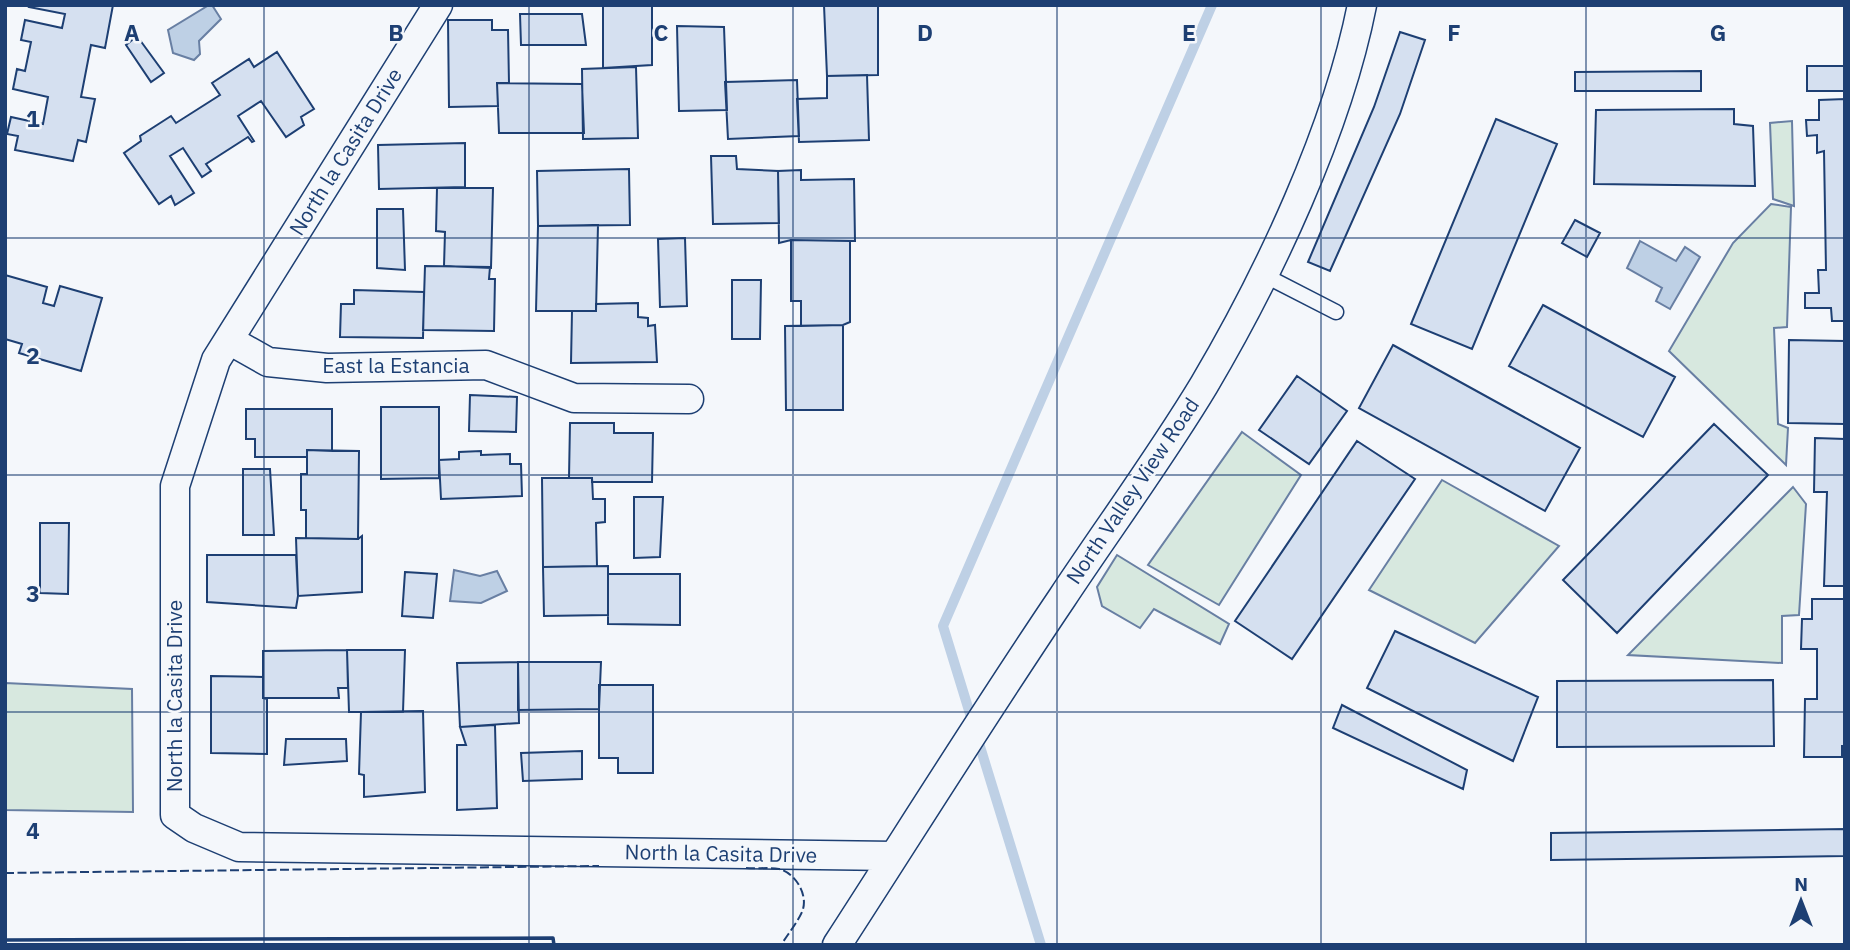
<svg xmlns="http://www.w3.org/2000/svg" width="1850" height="950" font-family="'IBM Plex Sans',sans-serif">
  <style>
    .green { fill: #d7e8df; stroke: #687fa3; stroke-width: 2 }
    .water { fill: #bed0e5; stroke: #687fa3; stroke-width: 2 }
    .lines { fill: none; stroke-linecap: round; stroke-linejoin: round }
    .stream { stroke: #bed0e5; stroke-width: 10 }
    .building { fill: #d5e0f0; stroke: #1d3f73; stroke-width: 2 }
    .lane-casing { stroke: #1d3f73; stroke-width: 17 }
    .street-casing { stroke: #1d3f73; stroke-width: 31 }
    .lane { stroke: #f4f7fb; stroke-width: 14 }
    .street { stroke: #f4f7fb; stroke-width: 28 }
    .fence { stroke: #1d3f73; stroke-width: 2; stroke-dasharray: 9 3.5; stroke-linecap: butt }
    .wall { stroke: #1d3f73; stroke-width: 3.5 }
    .grid { fill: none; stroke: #1d3f73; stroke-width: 2; stroke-opacity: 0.55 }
    .labels { text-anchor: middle; stroke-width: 5; stroke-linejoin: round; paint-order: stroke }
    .street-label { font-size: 21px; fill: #1d3f73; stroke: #f4f7fb }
    .grid-label { font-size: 23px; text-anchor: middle; font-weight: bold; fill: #1d3f73; stroke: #f4f7fb; stroke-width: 5; stroke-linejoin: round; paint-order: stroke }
  </style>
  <rect width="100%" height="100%" fill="#f4f7fb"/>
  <path class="green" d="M 1792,121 L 1794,206 L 1773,199 L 1770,123 Z
    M 1771,204 L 1791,207 L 1787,327 L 1774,328 L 1778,424 L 1788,428 L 1786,465 L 1669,351 L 1733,243 Z
    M 1242,432 L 1301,475 L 1219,605 L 1148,565 Z
    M 1442,480 L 1559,546 L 1475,643 L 1369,590 Z
    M 1793,487 L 1806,504 L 1799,615 L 1782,616 L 1782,663 L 1628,655 Z
    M 1117,555 L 1229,624 L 1220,644 L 1154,609 L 1140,628 L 1102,606 L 1097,587 Z
    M 5,683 L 132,689 L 133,812 L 5,810 Z"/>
  <path class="water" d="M 209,5 L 212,5 L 221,19 L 199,41 L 200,54 L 194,60 L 173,53 L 168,30 Z
    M 1640,241 L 1676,261 L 1685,247 L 1700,257 L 1670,309 L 1656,301 L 1662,288 L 1627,268 Z
    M 454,570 L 480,576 L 497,571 L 507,591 L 481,603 L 450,601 Z"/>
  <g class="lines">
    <path class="stream" d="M 1041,945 L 943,626 L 1212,5"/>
  </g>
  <path class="building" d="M 30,5 L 113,5 L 105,48 L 91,45 L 81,97 L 95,99 L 86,142 L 78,140 L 73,161 L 15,150 L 18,136 L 7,134 L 11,117 L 43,124 L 48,97 L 13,89 L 17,69 L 25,71 L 31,42 L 21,40 L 25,20 L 62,28 L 65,14 L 29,7 Z
    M 603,5 L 652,5 L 652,65 L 603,68 Z
    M 824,5 L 878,5 L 878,75 L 827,76 Z
    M 520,14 L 582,14 L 586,45 L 521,45 Z
    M 448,20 L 492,20 L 492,30 L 508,30 L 509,83 L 497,83 L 498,106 L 449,107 Z
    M 677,26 L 724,27 L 727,110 L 679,111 Z
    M 1400,32 L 1425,40 L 1400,114 L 1330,271 L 1308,262 L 1374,107 Z
    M 137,36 L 164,73 L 151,82 L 126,45 Z
    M 277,52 L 314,109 L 301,117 L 304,125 L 286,137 L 261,101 L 238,116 L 254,141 L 252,142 L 248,137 L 206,164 L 211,171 L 202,177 L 183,148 L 170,156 L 194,193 L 175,205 L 171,196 L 159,204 L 124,153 L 141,141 L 140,136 L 171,116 L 176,123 L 220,95 L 212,83 L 249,59 L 254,67 Z
    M 1807,66 L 1845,66 L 1845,91 L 1807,91 Z
    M 636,67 L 638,138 L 583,139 L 582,69 Z
    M 1701,71 L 1701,91 L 1575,91 L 1575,72 Z
    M 867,75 L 869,140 L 799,142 L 797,99 L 827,98 L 827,76 Z
    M 797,80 L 799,136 L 728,139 L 725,82 Z
    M 497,83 L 582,84 L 584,133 L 499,133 Z
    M 1845,99 L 1845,321 L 1832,321 L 1831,308 L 1805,308 L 1805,293 L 1819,293 L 1818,270 L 1826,270 L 1824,151 L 1817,153 L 1817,135 L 1807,136 L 1806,120 L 1819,120 L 1819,100 Z
    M 1734,109 L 1734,124 L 1753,126 L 1755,186 L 1594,184 L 1596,110 Z
    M 1496,119 L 1557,144 L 1472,349 L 1411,324 Z
    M 465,143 L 465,187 L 379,189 L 378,145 Z
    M 711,156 L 736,156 L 737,169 L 778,171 L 779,223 L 713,224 Z
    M 629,169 L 630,225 L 538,226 L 537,171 Z
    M 801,170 L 801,180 L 854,179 L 855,241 L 791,240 L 779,243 L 778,171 Z
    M 437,188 L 493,188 L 491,268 L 444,266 L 445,232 L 436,231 Z
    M 377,209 L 403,209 L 405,270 L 377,268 Z
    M 1575,220 L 1600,233 L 1587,257 L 1562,243 Z
    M 598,225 L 596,311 L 536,311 L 538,226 Z
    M 685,238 L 687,306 L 660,307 L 658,239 Z
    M 791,240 L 850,241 L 850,322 L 843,325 L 801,326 L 801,301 L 791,301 Z
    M 425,266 L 490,267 L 489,279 L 495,279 L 494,331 L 423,330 Z
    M 5,275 L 47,287 L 43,303 L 54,306 L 60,286 L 102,298 L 81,371 L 19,353 L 22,344 L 5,339 Z
    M 732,280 L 761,280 L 760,339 L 732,339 Z
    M 354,290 L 424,292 L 423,338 L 340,337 L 341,304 L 354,304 Z
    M 638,303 L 638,317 L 648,318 L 648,326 L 655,325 L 657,362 L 571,363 L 572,311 L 596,311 L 596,304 Z
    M 1543,305 L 1675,377 L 1643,437 L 1509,366 Z
    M 843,325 L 843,410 L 786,410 L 785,326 Z
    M 1789,340 L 1845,341 L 1845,424 L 1788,423 Z
    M 1393,345 L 1580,448 L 1545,511 L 1359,408 Z
    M 1297,376 L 1347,411 L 1309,464 L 1259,430 Z
    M 470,395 L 517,397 L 516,432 L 469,431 Z
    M 381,407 L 439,407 L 439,478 L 381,479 Z
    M 246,409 L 332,409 L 332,451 L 307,450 L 307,457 L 255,457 L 255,439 L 246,439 Z
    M 570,423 L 614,423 L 614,433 L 653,433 L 652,482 L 592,482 L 592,478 L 569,478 Z
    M 1714,424 L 1768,475 L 1617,633 L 1563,580 Z
    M 1815,438 L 1845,439 L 1845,586 L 1824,586 L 1827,492 L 1814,492 Z
    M 1357,441 L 1415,479 L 1292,659 L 1235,621 Z
    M 307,450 L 359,451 L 358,539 L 306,538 L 306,510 L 301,510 L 301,474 L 307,474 Z
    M 481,451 L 481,455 L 510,454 L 510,464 L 521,464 L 522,496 L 441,499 L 439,460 L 459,459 L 459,452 Z
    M 243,469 L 270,469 L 274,535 L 243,535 Z
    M 542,478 L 592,478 L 593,499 L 605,499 L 605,522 L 596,523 L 597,566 L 543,567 Z
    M 634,497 L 663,497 L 660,557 L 634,558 Z
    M 40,523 L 69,523 L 68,594 L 40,593 Z
    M 362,536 L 362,592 L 298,596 L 296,538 L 358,539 Z
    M 207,555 L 296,555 L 298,596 L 296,608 L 207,602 Z
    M 608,566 L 608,615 L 544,616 L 543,567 Z
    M 405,572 L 437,574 L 433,618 L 402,616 Z
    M 608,574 L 680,574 L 680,625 L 608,624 Z
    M 1812,599 L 1845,599 L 1845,746 L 1842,746 L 1842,757 L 1804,757 L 1805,699 L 1817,699 L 1817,649 L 1801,649 L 1802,619 L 1812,619 Z
    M 1395,631 L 1538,697 L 1513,761 L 1367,688 Z
    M 347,650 L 348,688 L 338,688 L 339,698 L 263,698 L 263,651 Z
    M 347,650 L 405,650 L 403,712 L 349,712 Z
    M 518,662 L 601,662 L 599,709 L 518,710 Z
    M 518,662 L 519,723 L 460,727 L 457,663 Z
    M 211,676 L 263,677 L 263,698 L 267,699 L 267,754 L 211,753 Z
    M 1773,680 L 1774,746 L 1557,747 L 1557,681 Z
    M 599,685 L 653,685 L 653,773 L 618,773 L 618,758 L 599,758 Z
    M 1342,705 L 1467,770 L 1463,789 L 1333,728 Z
    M 423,711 L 425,792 L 364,797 L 364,775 L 359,774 L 361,712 Z
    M 495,725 L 497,808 L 457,810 L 457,745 L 466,745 L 460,727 Z
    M 286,739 L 346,739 L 347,761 L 284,765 Z
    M 582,751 L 582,779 L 523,781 L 521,753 Z
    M 1845,829 L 1845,856 L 1551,860 L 1551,833 Z"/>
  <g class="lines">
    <defs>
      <path id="lane" d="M 1264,275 L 1336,312"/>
      <path id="street" d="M 438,5 L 216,360 L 175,486 L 175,815 L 194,828 L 239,847 L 894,856
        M 229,340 L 268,362 L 327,368 L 486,365 L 574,398 L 689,399
        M 837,945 C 912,829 985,712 1062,598 C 1109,527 1160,458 1204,385 C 1269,275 1337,131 1362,5"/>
    </defs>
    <use href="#lane" class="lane-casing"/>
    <use href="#street" class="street-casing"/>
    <use href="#lane" class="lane"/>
    <use href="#street" class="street"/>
    <path class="fence" d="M 746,868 C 757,869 769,867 779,869 C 796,873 809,896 802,912 C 797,923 788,934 781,945
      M 5,873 L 599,866"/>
    <path class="wall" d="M 5,940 L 553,938 L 554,945"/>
  </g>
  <path class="grid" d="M 264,5 L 264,945M 529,5 L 529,945M 793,5 L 793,945M 1057,5 L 1057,945M 1321,5 L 1321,945M 1586,5 L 1586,945M 5,238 L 1845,238M 5,475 L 1845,475M 5,712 L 1845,712"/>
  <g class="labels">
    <g class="street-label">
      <text transform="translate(346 152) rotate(-58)" y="7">North la Casita Drive</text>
      <text x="396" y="373">East la Estancia</text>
      <text transform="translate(1133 491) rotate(-56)" y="7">North Valley View Road</text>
      <text transform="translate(175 696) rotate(-90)" y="7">North la Casita Drive</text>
      <text transform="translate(721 854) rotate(1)" y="7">North la Casita Drive</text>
    </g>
  </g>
  <g class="grid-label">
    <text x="132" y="41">A</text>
    <text x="396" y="41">B</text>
    <text x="661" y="41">C</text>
    <text x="925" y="41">D</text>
    <text x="1189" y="41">E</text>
    <text x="1454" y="41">F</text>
    <text x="1718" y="41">G</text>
    <text x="33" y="127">1</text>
    <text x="33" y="364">2</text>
    <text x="33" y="602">3</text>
    <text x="33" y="839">4</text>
  </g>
  <rect width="1850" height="950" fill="none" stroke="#1d3f73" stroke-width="14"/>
  <g transform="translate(1801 901)" stroke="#f4f7fb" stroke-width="5" paint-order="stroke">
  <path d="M0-5L12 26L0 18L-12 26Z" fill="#1d3f73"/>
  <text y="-10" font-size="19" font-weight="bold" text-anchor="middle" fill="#1d3f73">N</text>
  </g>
</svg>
